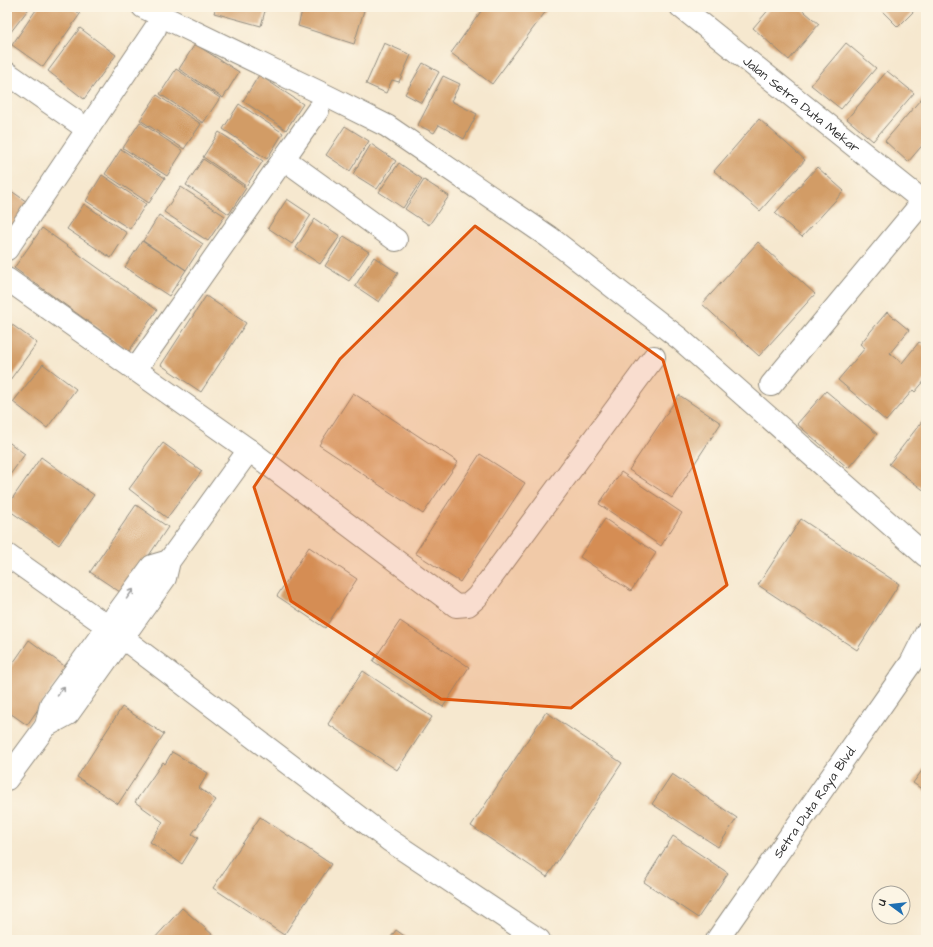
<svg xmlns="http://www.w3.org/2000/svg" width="933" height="947" font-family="'Architects Daughter',sans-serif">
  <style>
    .building { fill: #d29c66 }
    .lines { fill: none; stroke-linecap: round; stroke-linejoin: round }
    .minor-casing { stroke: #908a7d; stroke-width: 24 }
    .minor { stroke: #fff; stroke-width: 22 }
    .oneway { stroke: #a0a0a0 }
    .marked { fill: #df570e; fill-opacity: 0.2; stroke: #df570e; stroke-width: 3; stroke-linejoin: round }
    .labels { text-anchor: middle; stroke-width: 3; stroke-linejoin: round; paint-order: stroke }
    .street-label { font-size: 13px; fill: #2b2b2b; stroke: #fcf5e5 }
  </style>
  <rect width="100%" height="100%" fill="#fcf5e5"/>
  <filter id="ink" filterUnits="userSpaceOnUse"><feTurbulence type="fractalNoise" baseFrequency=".025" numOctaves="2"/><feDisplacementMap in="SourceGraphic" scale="8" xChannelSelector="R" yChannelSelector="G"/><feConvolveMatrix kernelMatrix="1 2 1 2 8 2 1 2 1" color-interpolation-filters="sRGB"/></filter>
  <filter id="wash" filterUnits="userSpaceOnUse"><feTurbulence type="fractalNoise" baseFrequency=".012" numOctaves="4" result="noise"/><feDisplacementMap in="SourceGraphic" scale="16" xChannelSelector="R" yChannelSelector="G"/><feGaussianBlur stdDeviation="0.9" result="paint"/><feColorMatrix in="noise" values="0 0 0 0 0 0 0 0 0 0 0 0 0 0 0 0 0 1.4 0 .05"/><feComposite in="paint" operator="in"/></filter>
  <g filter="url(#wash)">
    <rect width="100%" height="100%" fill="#f6e8cf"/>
    <g id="blocks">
      <path class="building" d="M 7,7 L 30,7 L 7,37 Z
        M 38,7 L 71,7 L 80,14 L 43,67 L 12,45 Z
        M 216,7 L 266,7 L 261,26 L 214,13 Z
        M 303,7 L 365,7 L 354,44 L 298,26 Z
        M 484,7 L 549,7 L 492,84 L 451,53 Z
        M 771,7 L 799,7 L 819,24 L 789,60 L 753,28 Z
        M 878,7 L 918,7 L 898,27 Z
        M 80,28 L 116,55 L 84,99 L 48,71 Z
        M 384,43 L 411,55 L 399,82 L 392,80 L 386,93 L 366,84 Z
        M 846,43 L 876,68 L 841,109 L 811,85 Z
        M 195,44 L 239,72 L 223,98 L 179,69 Z
        M 423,63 L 439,72 L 422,103 L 405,94 Z
        M 176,69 L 220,98 L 203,123 L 160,94 Z
        M 887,71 L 914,93 L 873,141 L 847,119 Z
        M 259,75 L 303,104 L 286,130 L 243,101 Z
        M 443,76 L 460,84 L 451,101 L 477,114 L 464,139 L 439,125 L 434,133 L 418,125 Z
        M 926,93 L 926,141 L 908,162 L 885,141 Z
        M 157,95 L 201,124 L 184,149 L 140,120 Z
        M 239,104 L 283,133 L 267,159 L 223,129 Z
        M 759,119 L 805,160 L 760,211 L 714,171 Z
        M 140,122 L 183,151 L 167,176 L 123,148 Z
        M 345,126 L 369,141 L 350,171 L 326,155 Z
        M 219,132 L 263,161 L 246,186 L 203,157 Z
        M 371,144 L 396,161 L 377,189 L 353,174 Z
        M 121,149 L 165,178 L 149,203 L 105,174 Z
        M 203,159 L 246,188 L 229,214 L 186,185 Z
        M 399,163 L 422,179 L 403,208 L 379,192 Z
        M 817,167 L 844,191 L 802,237 L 775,213 Z
        M 102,175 L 146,204 L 130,229 L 86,201 Z
        M 424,180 L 449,196 L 429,225 L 405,209 Z
        M 181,187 L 225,216 L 208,241 L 164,212 Z
        M 7,188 L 30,204 L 7,236 Z
        M 287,199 L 311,215 L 292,244 L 268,228 Z
        M 84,204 L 127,233 L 111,258 L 67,229 Z
        M 159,215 L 203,244 L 186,270 L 143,241 Z
        M 315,219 L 340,236 L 320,264 L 296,248 Z
        M 42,228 L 157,310 L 129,351 L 14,268 Z
        M 344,236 L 369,252 L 349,281 L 325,266 Z
        M 142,241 L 186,270 L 169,296 L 125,267 Z
        M 758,242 L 815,294 L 759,356 L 702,304 Z
        M 374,257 L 398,273 L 379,302 L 355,286 Z
        M 206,296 L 246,323 L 201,392 L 161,365 Z
        M 887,312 L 909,330 L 890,353 L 902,363 L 919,342 L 926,347 L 926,379 L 915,392 L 913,390 L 886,421 L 838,380 L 865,348 L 860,344 Z
        M 7,321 L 37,343 L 7,384 Z
        M 43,364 L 76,389 L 47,428 L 13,402 Z
        M 826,391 L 877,434 L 848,468 L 797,424 Z
        M 353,393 L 458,462 L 423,514 L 319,445 Z
        M 679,395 L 721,423 L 672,498 L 629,470 Z
        M 926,416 L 926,492 L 889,464 Z
        M 7,441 L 25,454 L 7,479 Z
        M 163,443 L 202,471 L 167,518 L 129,489 Z
        M 480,454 L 525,483 L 460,582 L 415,553 Z
        M 41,457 L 94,495 L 59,545 L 7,509 L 7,506 Z
        M 621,472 L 682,513 L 661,546 L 599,504 Z
        M 136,505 L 168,527 L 123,594 L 90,572 Z
        M 605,519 L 656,553 L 631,591 L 580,557 Z
        M 801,519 L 899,584 L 857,650 L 758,585 Z
        M 309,547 L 357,579 L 325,628 L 277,596 Z
        M 400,621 L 469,667 L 443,707 L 373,661 Z
        M 29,640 L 67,668 L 27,725 L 7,711 L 7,672 Z
        M 363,671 L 432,717 L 397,770 L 328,724 Z
        M 122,707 L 164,734 L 118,804 L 77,777 Z
        M 546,712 L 622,763 L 547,877 L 471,826 Z
        M 172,752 L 208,773 L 199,788 L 216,800 L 192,834 L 198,838 L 182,864 L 150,842 L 163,822 L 135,802 L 163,762 L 165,764 Z
        M 926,765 L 926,792 L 913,783 Z
        M 672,774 L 737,818 L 718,847 L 652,804 Z
        M 260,817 L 331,864 L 284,935 L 213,888 Z
        M 673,836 L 728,873 L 698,918 L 644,882 Z
        M 182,908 L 213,935 L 208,940 L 153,940 Z
        M 396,930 L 410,940 L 389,940 Z"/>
    </g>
  </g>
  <g filter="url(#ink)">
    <use href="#blocks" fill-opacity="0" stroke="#908a7d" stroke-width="1"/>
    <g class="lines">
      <defs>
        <g id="minor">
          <path d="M 143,7 L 329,97 L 387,126 L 549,237 L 680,339 L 926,556"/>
          <path id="s1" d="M 681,7 L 923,201"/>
          <path d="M 7,73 L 87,129"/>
          <path d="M 284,159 L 396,240"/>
          <path d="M 7,249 L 155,29"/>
          <path d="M 7,279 L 249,450 L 456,606 L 468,605 L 477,597 L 654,357"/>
          <path d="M 136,369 L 318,110"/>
          <path d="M 771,385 L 926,198"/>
          <path d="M 7,555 L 107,626 L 389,840 L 539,940"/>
          <path d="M 46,726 L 51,704 L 152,566 L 169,561"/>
          <path d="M 7,779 L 46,726 L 68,714 L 165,578 L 169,561 L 249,450"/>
          <path id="s2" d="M 717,940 L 911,663 L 926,633"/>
        </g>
      </defs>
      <use href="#minor" class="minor-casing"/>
      <use href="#minor" class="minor"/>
    </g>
    <defs><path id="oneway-shaft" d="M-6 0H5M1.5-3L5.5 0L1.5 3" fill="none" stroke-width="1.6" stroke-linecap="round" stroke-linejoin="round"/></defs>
    <g class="oneway">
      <use href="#oneway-shaft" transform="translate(130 594) rotate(-54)"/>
      <use href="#oneway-shaft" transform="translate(61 691) rotate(-54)"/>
    </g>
  </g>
  <path class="marked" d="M 475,226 L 663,360 L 727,585 L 571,708 L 441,699 L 291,601 L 254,487 L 340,359 Z"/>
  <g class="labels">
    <g class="street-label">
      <text dy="5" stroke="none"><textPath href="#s1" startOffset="155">Jalan Setra Duta Mekar</textPath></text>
      <text dy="5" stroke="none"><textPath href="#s2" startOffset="169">Setra Duta Raya Blvd.</textPath></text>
    </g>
  </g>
  <rect width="933" height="947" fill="none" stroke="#fcf5e5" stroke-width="24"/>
  <g transform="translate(891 905) rotate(285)"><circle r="19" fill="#fcf5e5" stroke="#a8a49b"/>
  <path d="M0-3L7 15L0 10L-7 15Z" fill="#1f6fb2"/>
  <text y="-6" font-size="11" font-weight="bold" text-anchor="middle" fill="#2b2b2b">U</text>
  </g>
</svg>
